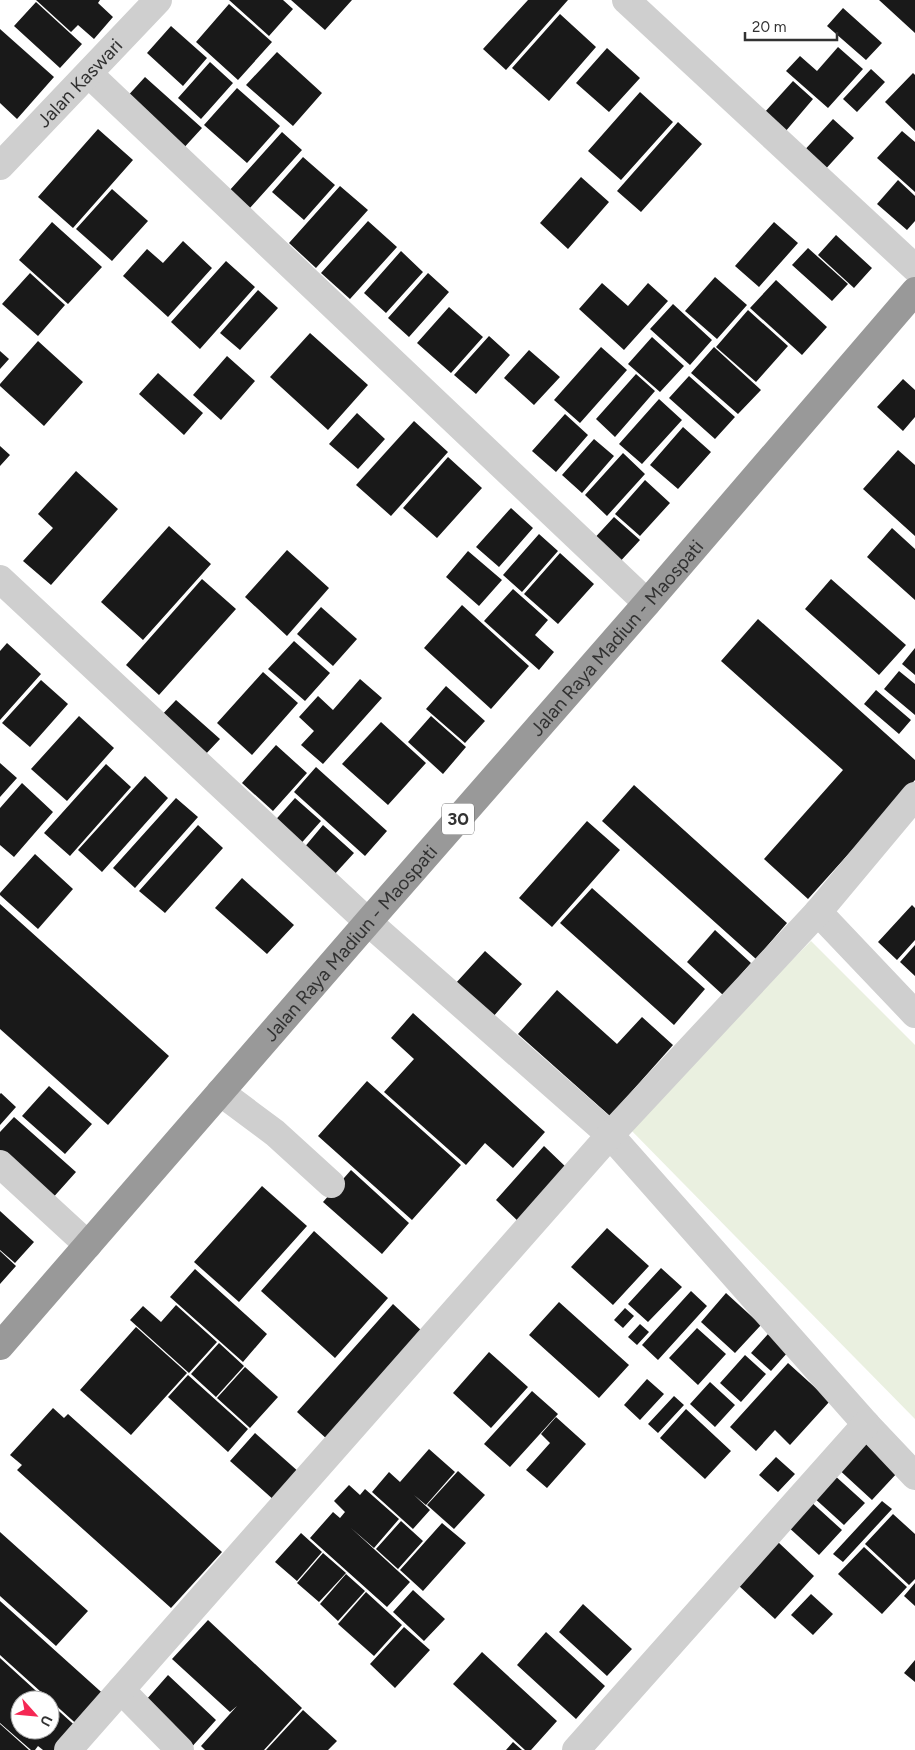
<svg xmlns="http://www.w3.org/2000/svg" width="915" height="1750" font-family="Figtree,sans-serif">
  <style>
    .green { fill: #eaf0e0 }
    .building { fill: #191919 }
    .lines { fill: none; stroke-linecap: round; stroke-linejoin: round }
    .minor { stroke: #cfcfcf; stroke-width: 28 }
    .highway { stroke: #999; stroke-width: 28 }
    .labels { text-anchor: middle; stroke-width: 5; stroke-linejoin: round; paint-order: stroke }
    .shield { fill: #fff; stroke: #707070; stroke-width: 1 }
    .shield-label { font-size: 18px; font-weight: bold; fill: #323232 }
    .street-label { font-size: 19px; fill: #323232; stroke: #fff }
  </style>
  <rect width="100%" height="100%" fill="#fff"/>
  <path class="green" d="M 811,941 L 915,1045 L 915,1419 L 626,1125 Z"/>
  <path class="building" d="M 36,0 L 100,0 L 98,3 L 113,17 L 94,39 L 78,25 L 71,32 Z
    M 229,0 L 283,0 L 293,9 L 269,36 Z
    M 291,0 L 352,0 L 325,30 Z
    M 528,0 L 568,0 L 506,70 L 483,49 Z
    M 879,0 L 915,0 L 915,33 Z
    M 36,2 L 82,44 L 60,68 L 14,26 Z
    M 229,4 L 272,42 L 238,80 L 196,42 Z
    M 843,8 L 882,43 L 866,60 L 827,26 Z
    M 560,14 L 596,47 L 549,101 L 512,68 Z
    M 171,26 L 207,58 L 183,86 L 147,53 Z
    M 0,29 L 54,77 L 17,119 L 0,103 Z
    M 838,47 L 863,69 L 828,108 L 786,71 L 800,56 L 817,71 Z
    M 607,48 L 640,78 L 609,112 L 576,83 Z
    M 277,52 L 322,93 L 293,126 L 246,85 Z
    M 210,62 L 233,83 L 201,119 L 178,98 Z
    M 871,69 L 885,82 L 857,112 L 843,99 Z
    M 913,73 L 915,75 L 915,131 L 885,102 Z
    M 145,77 L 202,128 L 181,151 L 124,100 Z
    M 793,81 L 813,99 L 785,132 L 764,113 Z
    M 237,88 L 280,126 L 247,163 L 204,125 Z
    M 640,92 L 673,122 L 621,180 L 588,151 Z
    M 833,119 L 854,138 L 822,173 L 801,154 Z
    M 678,122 L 702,144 L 641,212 L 617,191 Z
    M 98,129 L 133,160 L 73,228 L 38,197 Z
    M 902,131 L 915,142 L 915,192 L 877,158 Z
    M 282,132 L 302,150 L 249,209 L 229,191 Z
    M 303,157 L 335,185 L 304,220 L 272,192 Z
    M 581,177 L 609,202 L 568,249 L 540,223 Z
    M 898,180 L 915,196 L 915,221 L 907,230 L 877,204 Z
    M 340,186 L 368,210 L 316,268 L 289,243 Z
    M 112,189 L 148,221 L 112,261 L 76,229 Z
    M 368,221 L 397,247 L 350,299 L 321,273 Z
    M 52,222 L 102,267 L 68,304 L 19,260 Z
    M 774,222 L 798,243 L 759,287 L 735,266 Z
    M 836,235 L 872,268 L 854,288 L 818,255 Z
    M 183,241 L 212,268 L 168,317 L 123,276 L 147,249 L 163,263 Z
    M 808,248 L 848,284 L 832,301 L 792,265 Z
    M 401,251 L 423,272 L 386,313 L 364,293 Z
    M 226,261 L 255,287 L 200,349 L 171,322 Z
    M 30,273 L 65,305 L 38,336 L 2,304 Z
    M 428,273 L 449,292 L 409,337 L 388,318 Z
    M 715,277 L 747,305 L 717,339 L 685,311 Z
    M 776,280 L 827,327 L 802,355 L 750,308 Z
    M 602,283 L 628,306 L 648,283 L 668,301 L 624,350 L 579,309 Z
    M 258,290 L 278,308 L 240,350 L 220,333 Z
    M 673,304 L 712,340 L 690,365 L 650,329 Z
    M 449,307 L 483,337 L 451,373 L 417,343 Z
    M 748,310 L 788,346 L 756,382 L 716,347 Z
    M 310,333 L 368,385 L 328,430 L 270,377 Z
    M 489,336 L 510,355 L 476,394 L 454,375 Z
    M 652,337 L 684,366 L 660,392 L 628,364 Z
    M 38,341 L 83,382 L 44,426 L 0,386 L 0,384 Z
    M 601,347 L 627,370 L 580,423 L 554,400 Z
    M 714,347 L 761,390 L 738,414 L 691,373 Z
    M 529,350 L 560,377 L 534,405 L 504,378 Z
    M 0,351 L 9,359 L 0,369 Z
    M 227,356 L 255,381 L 221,420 L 193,395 Z
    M 158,373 L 203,413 L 184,435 L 139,394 Z
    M 636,374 L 655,391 L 615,437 L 596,419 Z
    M 689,376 L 735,417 L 715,439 L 669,398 Z
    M 903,379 L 915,390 L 915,417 L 903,431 L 877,407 Z
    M 659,399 L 682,420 L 642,464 L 619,444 Z
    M 357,413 L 385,439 L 358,469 L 329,444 Z
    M 565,414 L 588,435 L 556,472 L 532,451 Z
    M 414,421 L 448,452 L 391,516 L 356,485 Z
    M 683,427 L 711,452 L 678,489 L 650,465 Z
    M 594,439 L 614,456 L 582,493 L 562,475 Z
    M 0,446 L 10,455 L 0,466 Z
    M 898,450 L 915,465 L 915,536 L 863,489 Z
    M 623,453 L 645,474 L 607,516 L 585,495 Z
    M 448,457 L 482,488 L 437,538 L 403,508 Z
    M 76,471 L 118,509 L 51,585 L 23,561 L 53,528 L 38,514 Z
    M 645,480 L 670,503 L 640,536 L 615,514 Z
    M 511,508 L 533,528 L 499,567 L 476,547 Z
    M 614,517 L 640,540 L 616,566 L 590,543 Z
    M 169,526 L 211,564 L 143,640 L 101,602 Z
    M 892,528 L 915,549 L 915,600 L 867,557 Z
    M 539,534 L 558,551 L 522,592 L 503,575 Z
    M 287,550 L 329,588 L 287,636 L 245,597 Z
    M 468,551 L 502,580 L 479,606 L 446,577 Z
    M 560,553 L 594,584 L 558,624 L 524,594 Z
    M 202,579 L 236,609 L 159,695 L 126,665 Z
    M 831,579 L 906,645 L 879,675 L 805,609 Z
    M 513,589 L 548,620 L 535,635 L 554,652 L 539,670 L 484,621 Z
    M 462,605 L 529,666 L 491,709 L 424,648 Z
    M 321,607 L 357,639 L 333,666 L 297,634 Z
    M 758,619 L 915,760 L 915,780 L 808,899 L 764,859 L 843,770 L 721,661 Z
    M 294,641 L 330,673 L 305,701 L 268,669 Z
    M 7,643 L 41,674 L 0,720 L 0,651 Z
    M 915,648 L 915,675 L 902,664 Z
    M 899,671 L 915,684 L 915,715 L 884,689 Z
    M 263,672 L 298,703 L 252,755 L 217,723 Z
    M 360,679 L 382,698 L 323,764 L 301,745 L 314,731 L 299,717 L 318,696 L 333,710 Z
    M 41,680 L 68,704 L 30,747 L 2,723 Z
    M 446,686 L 485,721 L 465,743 L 426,709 Z
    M 876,690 L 911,720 L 899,734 L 864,704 Z
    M 176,700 L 220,739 L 203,757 L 159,718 Z
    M 79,716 L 114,748 L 67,801 L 31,769 Z
    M 431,716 L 466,747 L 443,774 L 408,742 Z
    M 381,722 L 426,763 L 388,805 L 342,764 Z
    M 276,745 L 307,773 L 273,811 L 242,783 Z
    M 0,763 L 17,778 L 0,797 Z
    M 106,764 L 131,787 L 70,856 L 44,833 Z
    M 316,767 L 387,831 L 365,856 L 294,792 Z
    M 145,776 L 168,798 L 102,872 L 78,850 Z
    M 22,783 L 53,812 L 14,857 L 0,845 L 0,808 Z
    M 634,785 L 787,923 L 756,959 L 602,821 Z
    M 176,798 L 198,817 L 135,888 L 113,868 Z
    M 295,798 L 321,821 L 297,848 L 271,825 Z
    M 587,821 L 620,850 L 552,927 L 519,898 Z
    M 198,825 L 223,848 L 165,913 L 139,891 Z
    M 323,825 L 354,853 L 333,876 L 303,849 Z
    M 35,854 L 73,889 L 38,929 L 0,895 L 0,893 Z
    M 242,878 L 294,925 L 267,954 L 215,908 Z
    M 592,888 L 705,989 L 674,1025 L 560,923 Z
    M 0,904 L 169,1056 L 108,1125 L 0,1029 Z
    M 912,905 L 915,908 L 915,940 L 897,960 L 878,942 Z
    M 715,930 L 751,963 L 723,995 L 687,962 Z
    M 915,945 L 915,976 L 900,962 Z
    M 485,951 L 522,984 L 492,1018 L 455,984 Z
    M 557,990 L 617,1044 L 642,1017 L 673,1045 L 610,1116 L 518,1034 Z
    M 413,1013 L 545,1132 L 513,1168 L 485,1143 L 466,1165 L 384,1092 L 414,1059 L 391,1038 Z
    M 367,1081 L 461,1165 L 412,1220 L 318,1136 Z
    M 49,1086 L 92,1124 L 65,1154 L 22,1116 Z
    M 1,1093 L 16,1107 L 0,1125 L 0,1094 Z
    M 14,1117 L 76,1172 L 50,1201 L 0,1157 L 0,1132 Z
    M 544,1146 L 569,1170 L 521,1224 L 496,1200 Z
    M 351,1170 L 409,1223 L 382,1254 L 323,1202 Z
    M 262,1186 L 307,1226 L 239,1302 L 194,1262 Z
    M 0,1211 L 34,1242 L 15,1263 L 0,1250 Z
    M 607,1228 L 649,1266 L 613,1305 L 571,1267 Z
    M 314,1231 L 388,1298 L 335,1358 L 261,1291 Z
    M 0,1251 L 16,1266 L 0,1284 Z
    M 661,1268 L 682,1287 L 648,1322 L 628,1304 Z
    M 195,1269 L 267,1334 L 243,1362 L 170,1297 Z
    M 691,1291 L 707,1306 L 658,1360 L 642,1345 Z
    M 726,1293 L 761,1325 L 735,1353 L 701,1322 Z
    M 559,1302 L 629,1365 L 599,1398 L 529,1335 Z
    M 393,1304 L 424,1333 L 328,1440 L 297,1412 Z
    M 176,1305 L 217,1342 L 189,1373 L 130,1320 L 143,1306 L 161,1322 Z
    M 625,1308 L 634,1316 L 623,1328 L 614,1320 Z
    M 640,1324 L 649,1332 L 637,1345 L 628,1337 Z
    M 136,1327 L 187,1373 L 131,1435 L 80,1390 Z
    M 697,1328 L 726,1354 L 698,1385 L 669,1358 Z
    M 768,1334 L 788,1352 L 771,1371 L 751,1353 Z
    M 219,1343 L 244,1366 L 216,1397 L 191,1374 Z
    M 489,1352 L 528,1387 L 491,1428 L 453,1393 Z
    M 745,1355 L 766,1374 L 741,1402 L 720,1383 Z
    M 788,1363 L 830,1401 L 790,1445 L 775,1430 L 756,1451 L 730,1427 Z
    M 245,1367 L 278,1397 L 250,1428 L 217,1398 Z
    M 188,1375 L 248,1429 L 228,1452 L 168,1397 Z
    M 647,1379 L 664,1394 L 640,1420 L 624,1405 Z
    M 710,1382 L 735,1405 L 715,1427 L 690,1404 Z
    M 532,1391 L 558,1414 L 510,1467 L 484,1444 Z
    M 674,1396 L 684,1405 L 658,1433 L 648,1424 Z
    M 53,1408 L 64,1418 L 68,1414 L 222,1552 L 171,1608 L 17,1470 L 22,1465 L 10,1455 Z
    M 686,1409 L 731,1451 L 705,1479 L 660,1438 Z
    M 556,1417 L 586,1444 L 547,1488 L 526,1470 L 550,1443 L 541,1434 Z
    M 255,1433 L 300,1473 L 275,1501 L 230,1461 Z
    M 861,1439 L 898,1472 L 872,1500 L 835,1466 Z
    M 429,1449 L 455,1472 L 426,1505 L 414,1495 L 430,1510 L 413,1529 L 372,1492 L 389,1472 L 400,1482 Z
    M 776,1457 L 795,1474 L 778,1492 L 759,1475 Z
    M 458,1471 L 485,1495 L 454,1529 L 427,1505 Z
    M 833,1474 L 865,1503 L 844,1525 L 812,1496 Z
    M 349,1485 L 360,1495 L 365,1489 L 399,1519 L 374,1548 L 351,1528 L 410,1582 L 387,1607 L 310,1538 L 333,1512 L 340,1518 L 345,1512 L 334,1501 Z
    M 809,1500 L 842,1530 L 819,1555 L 786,1525 Z
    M 882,1501 L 892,1509 L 843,1562 L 833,1554 Z
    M 893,1514 L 915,1534 L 915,1579 L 909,1585 L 865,1544 Z
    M 401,1521 L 423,1541 L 398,1569 L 376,1549 Z
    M 442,1523 L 466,1543 L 423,1591 L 400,1570 Z
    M 0,1532 L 88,1611 L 56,1646 L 0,1596 Z
    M 301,1533 L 322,1552 L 297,1581 L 275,1562 Z
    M 778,1542 L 814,1576 L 775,1619 L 738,1585 Z
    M 864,1547 L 907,1587 L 882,1614 L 838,1574 Z
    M 323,1553 L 346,1573 L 319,1602 L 297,1583 Z
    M 346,1574 L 365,1591 L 338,1621 L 320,1604 Z
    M 915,1583 L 915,1606 L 904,1596 Z
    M 413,1590 L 445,1619 L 424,1641 L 393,1612 Z
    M 366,1592 L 402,1625 L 374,1656 L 338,1624 Z
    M 811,1594 L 833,1614 L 813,1635 L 791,1615 Z
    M 0,1601 L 109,1699 L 82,1729 L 0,1655 Z
    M 583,1604 L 632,1649 L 607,1676 L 559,1632 Z
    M 208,1620 L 302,1708 L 264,1750 L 205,1750 L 201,1746 L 237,1706 L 230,1712 L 172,1659 Z
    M 404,1627 L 430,1650 L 395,1688 L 370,1664 Z
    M 546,1632 L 605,1686 L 576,1719 L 517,1665 Z
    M 482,1652 L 557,1721 L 531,1750 L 525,1750 L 453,1684 Z
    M 0,1658 L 46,1700 L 20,1700 L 20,1730 L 50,1730 L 50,1703 L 81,1731 L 63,1750 L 43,1750 L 38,1746 L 35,1750 L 31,1750 L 0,1723 Z
    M 915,1660 L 915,1682 L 904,1673 Z
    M 168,1675 L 216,1720 L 189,1750 L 146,1700 Z
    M 303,1710 L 337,1741 L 328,1750 L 266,1750 Z
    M 0,1724 L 29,1750 L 0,1750 Z
    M 513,1742 L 522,1750 L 506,1750 Z"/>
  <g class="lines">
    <g class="minor">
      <path d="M 626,0 L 915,268"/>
      <path d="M 89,74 L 647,603"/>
      <path id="s1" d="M 0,166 L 158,0"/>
      <path d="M 0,579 L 368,922 L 610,1135 L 866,1424 L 915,1476"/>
      <path d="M 818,912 L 915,1014"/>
      <path d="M 220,1092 L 275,1133 L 331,1184"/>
      <path d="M 0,1164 L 88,1245"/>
      <path d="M 121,1690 L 180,1750"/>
      <path d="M 68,1750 L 610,1135 L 818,912 L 915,796"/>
      <path d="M 576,1750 L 866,1424"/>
    </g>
    <path class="highway" id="s2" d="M 0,1346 L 368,922 L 647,603 L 915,291"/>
  </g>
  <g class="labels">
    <rect class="shield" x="442" y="803.5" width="32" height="31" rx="4"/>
    <g class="shield-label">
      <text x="458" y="825">30</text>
    </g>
    <g class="street-label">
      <text dy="7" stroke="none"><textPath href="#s1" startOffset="115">Jalan Kaswari</textPath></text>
      <text dy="7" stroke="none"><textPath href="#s2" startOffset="939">Jalan Raya Madiun - Maospati</textPath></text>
      <text dy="7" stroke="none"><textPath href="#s2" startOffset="534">Jalan Raya Madiun - Maospati</textPath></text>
    </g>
  </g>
  <g transform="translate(35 1715) rotate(117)"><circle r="24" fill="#ffffff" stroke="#adadad"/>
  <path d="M0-4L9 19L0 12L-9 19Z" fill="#f52854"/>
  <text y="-8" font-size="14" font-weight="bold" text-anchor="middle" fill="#323232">U</text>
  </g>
  <path d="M745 32v8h92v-8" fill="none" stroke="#323232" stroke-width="2.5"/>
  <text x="752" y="32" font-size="15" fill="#323232" stroke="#ffffff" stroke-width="4" paint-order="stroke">20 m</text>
</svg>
